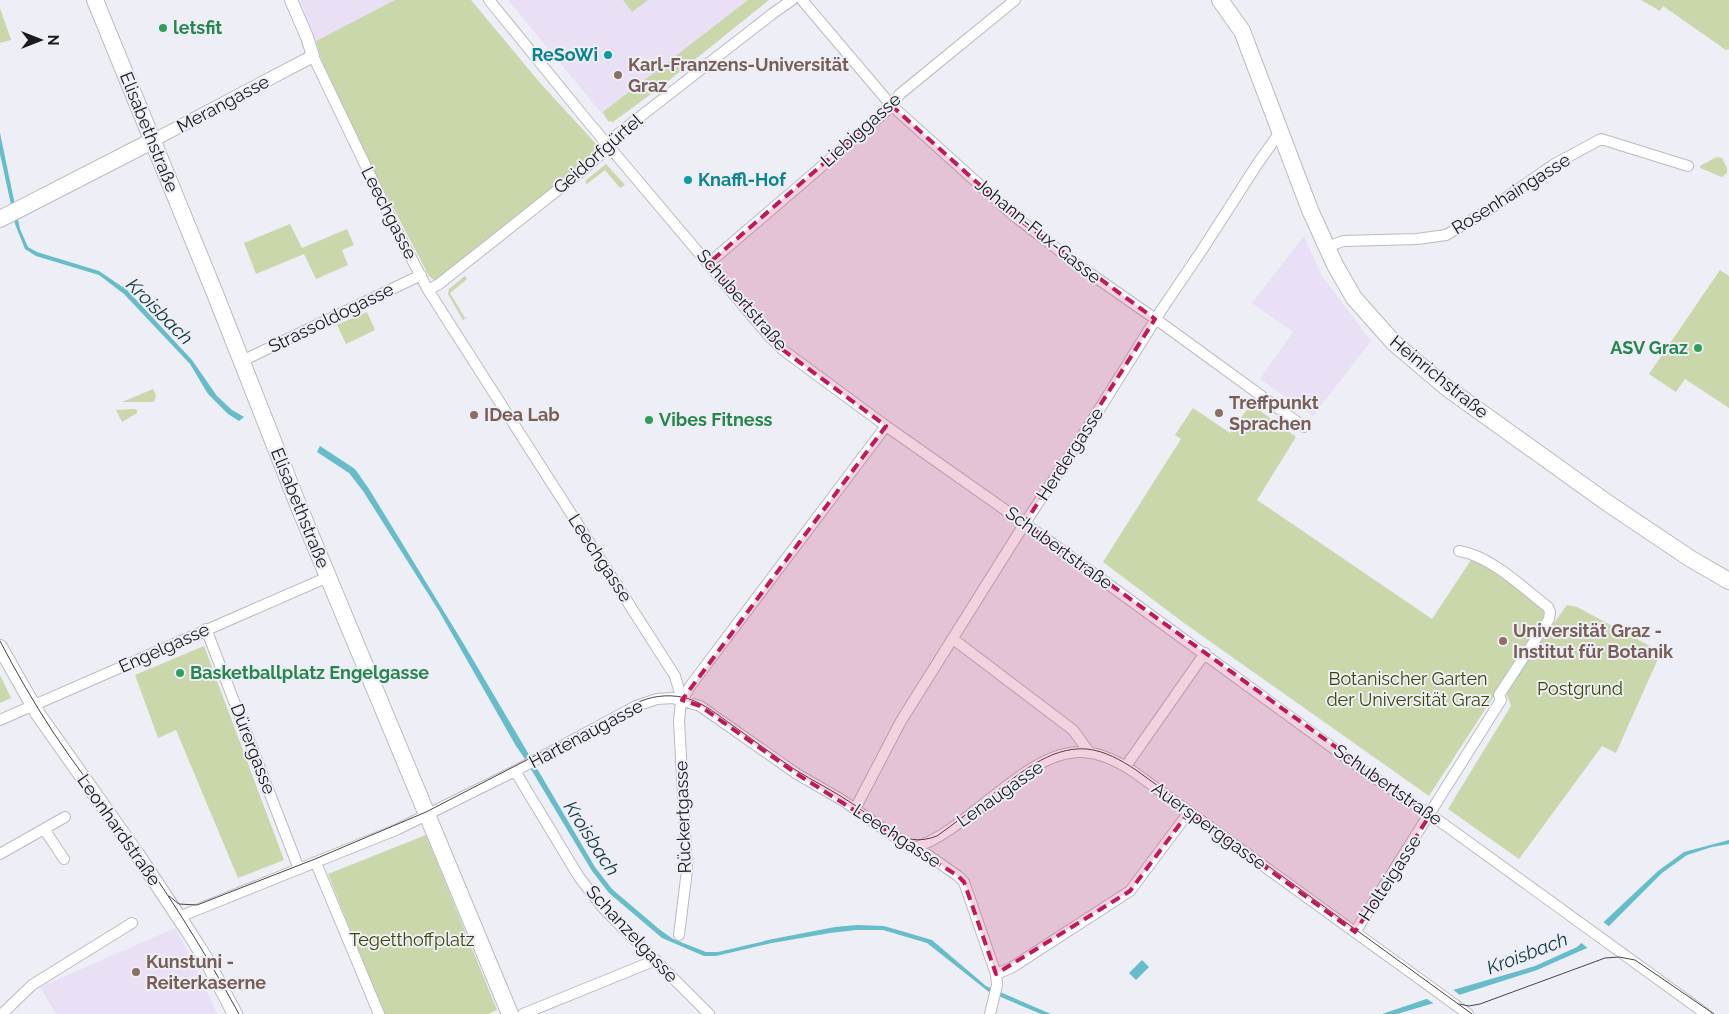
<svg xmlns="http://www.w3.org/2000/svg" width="1729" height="1014" font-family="Raleway,sans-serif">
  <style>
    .education { fill: #eae0f5 }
    .green { fill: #c9d7ab }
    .water { fill: #67bcca }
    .pier { fill: #edeef6 }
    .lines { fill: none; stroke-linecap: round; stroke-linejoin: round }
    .minor-casing { stroke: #babbc2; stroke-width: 12 }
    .tertiary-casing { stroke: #babbc2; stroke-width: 14 }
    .secondary-casing { stroke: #babbc2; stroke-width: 16 }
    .primary-casing { stroke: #babbc2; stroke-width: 18 }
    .minor { stroke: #fff; stroke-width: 10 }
    .tertiary { stroke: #fff; stroke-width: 12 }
    .secondary { stroke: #fff; stroke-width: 14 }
    .primary { stroke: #fff; stroke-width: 16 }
    .tram { stroke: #454549; stroke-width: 1 }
    .marked { fill: #c2185b; fill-opacity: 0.2; stroke: #c2185b; stroke-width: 4; stroke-dasharray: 10 6; stroke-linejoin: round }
    .leisure-dot { fill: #2e9e5b; stroke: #edeef6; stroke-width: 2 }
    .culture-dot { fill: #0f9aa8; stroke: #edeef6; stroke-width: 2 }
    .education-dot { fill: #8d6e63; stroke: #edeef6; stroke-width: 2 }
    .labels { text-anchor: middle; stroke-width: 4; stroke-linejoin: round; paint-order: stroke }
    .leisure-label { font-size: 18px; font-weight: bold; fill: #27864d; stroke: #edeef6; text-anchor: start }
    .culture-label { font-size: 18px; font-weight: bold; fill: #0d838f; stroke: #edeef6; text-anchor: end }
    .education-label { font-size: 18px; font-weight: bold; fill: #785e54; stroke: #edeef6; text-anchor: start }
    .street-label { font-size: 18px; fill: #1a1a1d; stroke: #edeef6 }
    .park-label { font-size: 18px; fill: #3a4800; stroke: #edeef6 }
    .water-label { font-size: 19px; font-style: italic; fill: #113940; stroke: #edeef6 }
  </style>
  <rect width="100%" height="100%" fill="#edeef6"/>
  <path class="education" d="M 300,0 L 395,0 L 316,41 Z
    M 508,0 L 756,0 L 608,121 Z
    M 1304,236 L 1322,276 L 1371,341 L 1313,416 L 1260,379 L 1293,332 L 1252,303 Z
    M 175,928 L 191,957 L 217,1014 L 56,1014 L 40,987 Z"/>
  <path class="green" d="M 395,0 L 471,0 L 541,84 L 597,145 L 601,154 L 439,284 L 429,276 L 354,133 L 325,73 L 316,41 Z
    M 623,0 L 648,0 L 632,12 Z
    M 748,0 L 769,0 L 662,86 L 613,122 L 608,121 L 603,112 Z
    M 1641,0 L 1729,0 L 1729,49 L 1726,50 L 1663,6 L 1660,11 Z
    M 0,8 L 11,40 L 0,43 Z
    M 1717,157 L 1722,158 L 1727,168 L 1727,173 L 1722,177 L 1700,168 L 1700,166 Z
    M 606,164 L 625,185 L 620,188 L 605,170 L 587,184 L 585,181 Z
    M 290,224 L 302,248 L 347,229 L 354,245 L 342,250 L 348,265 L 316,279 L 304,254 L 256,274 L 244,243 Z
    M 1720,270 L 1729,276 L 1729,408 L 1685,379 L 1676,392 L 1649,374 Z
    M 465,276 L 467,279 L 450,293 L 465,318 L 469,316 L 463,320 L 448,294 L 449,289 Z
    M 367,312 L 375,330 L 346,344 L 337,325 Z
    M 153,389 L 156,395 L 154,402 L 122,402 Z
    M 1251,404 L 1296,437 L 1257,500 L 1432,619 L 1473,557 L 1549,611 L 1429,796 L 1184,623 L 1103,562 L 1181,439 L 1175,435 L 1193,408 L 1230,433 Z
    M 134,409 L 137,410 L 137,413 L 122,422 L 116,410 Z
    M 1567,605 L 1577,607 L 1661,652 L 1616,753 L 1602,746 L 1519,859 L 1448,809 L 1511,706 L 1506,693 L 1529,657 Z
    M 204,646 L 284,860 L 238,878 L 176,730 L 158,738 L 135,675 Z
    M 0,675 L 11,698 L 0,703 Z
    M 426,835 L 497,1010 L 488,1014 L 384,1014 L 328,874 Z"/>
  <path class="water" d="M 0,133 L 20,229 L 28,247 L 37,252 L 99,271 L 127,290 L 192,360 L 217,396 L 232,410 L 244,417 L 239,421 L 228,414 L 208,394 L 190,364 L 124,294 L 99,275 L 36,256 L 25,249 L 15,224 L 10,200 L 0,154 Z
    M 320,446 L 355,469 L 369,489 L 465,646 L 595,867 L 612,889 L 659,929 L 673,939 L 706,952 L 718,952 L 773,939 L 835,927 L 857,925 L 884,926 L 932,940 L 986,986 L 1051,1014 L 1041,1014 L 989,992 L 927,943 L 883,930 L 856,930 L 830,933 L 772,943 L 716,956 L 704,956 L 662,938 L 609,893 L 592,871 L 523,756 L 516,746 L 439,611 L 363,491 L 349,473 L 317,452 Z
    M 1729,840 L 1729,844 L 1712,847 L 1687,855 L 1662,873 L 1587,948 L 1537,970 L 1434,1003 L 1397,1014 L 1382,1014 L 1453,990 L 1535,966 L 1577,947 L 1658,871 L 1684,852 Z
    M 1142,960 L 1149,967 L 1136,980 L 1129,973 Z"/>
  <path class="pier" d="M 1602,921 L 1611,928 L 1589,949 L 1580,942 Z
    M 1451,988 L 1461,996 L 1436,1005 L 1424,997 Z"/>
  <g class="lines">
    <defs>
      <path id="minor" d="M 489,0 L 585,118 L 769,336 L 783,350 L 886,426 L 1038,533 L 1366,772 L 1445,825 L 1706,1014
        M 802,0 L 891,105 L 1013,215 L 1078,265 L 1164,325 L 1304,427
        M 313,56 L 395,227 L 428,290 L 675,676 L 682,700
        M 1327,247 L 1343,241 L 1417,239 L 1446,235 L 1487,211 L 1553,165 L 1601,139 L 1688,166
        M 709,263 L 884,113 L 900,94 L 1015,0
        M 428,290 L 439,284 L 583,170 L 601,154 L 618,134 L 772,14 L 792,0
        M 242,361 L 421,275
        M 206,629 L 299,869
        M 953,639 L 1073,730 L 1089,752
        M 0,720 L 328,577
        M 1126,766 L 1205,653
        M 515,771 L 579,877 L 604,909 L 709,1014
        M 855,809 L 901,721 L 1025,523 L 1087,429 L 1162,309 L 1202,250 L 1258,163 L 1280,132
        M 44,829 L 64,859
        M 914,848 C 970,830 1025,751 1081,752 C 1101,752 1119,762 1134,772 L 1468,1014
        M 0,854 L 65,817
        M 316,863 L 379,1014
        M 179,917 L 398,829 L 515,771 L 636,706 L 657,699 L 673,698 L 700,706 L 797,774 L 842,800 L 895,837 L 928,855 L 958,876 L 964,882 L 996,974 L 997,985 L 990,1014
        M 1355,932 L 1501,700 L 1499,695 L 1549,619 L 1550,612 L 1548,607 C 1523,588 1491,556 1459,551
        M 679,935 L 687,870 L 679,721 L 681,702 L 691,685 L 886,426
        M 996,974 L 1011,968 L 1130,891 L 1189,812
        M 2,1014 L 32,985 L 132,923
        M 523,1014 L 656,960"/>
      <path id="tertiary" d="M 152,141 L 313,56 L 307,37 L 291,0"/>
      <path id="secondary" d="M 0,647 L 38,714 L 137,854 L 190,934 L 207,961 L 235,1014"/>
      <path id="primary" d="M 95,0 L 214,291 L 299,507 L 510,1014
        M 1220,0 L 1242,31 L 1310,210 L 1335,265 L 1354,298 L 1394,343 L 1447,388 L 1609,504 L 1691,559 L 1729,581
        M 0,219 L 152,141"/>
    </defs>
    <use href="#minor" class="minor-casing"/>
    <use href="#tertiary" class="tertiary-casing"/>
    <use href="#secondary" class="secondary-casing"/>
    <use href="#primary" class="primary-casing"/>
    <use href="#minor" class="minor"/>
    <use href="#tertiary" class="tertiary"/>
    <use href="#secondary" class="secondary"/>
    <use href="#primary" class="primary"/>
    <path class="tram" d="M 0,641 C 16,672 34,703 53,732 C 74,764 98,794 120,825 C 163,886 203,948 239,1014
      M 169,896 L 179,904 L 197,905 L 315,859 L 426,812 L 641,701 C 656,695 674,694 689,699 C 705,704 718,715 732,725 C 752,739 773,755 794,769 C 813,781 834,791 853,804 C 880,822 901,850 937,836 C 955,823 972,810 989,797 C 1017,776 1049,746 1087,749 C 1105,751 1121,760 1136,770 L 1472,1014
      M 1459,1004 L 1469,1006 L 1480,1004 L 1605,958 L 1619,957 L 1635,960 L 1714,1014"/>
  </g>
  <path class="marked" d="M 891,105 L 1013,215 L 1155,319 L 1025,523 L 1430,815 L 1355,932 L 1189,812 L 1130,891 L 996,974 L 964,882 L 958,876 L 797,774 L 700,706 L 682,700 L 886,426 L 783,350 L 709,263 Z"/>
  <g class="leisure-dot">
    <circle cx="163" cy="28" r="5"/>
    <circle cx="1698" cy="348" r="5"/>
    <circle cx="649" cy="420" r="5"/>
    <circle cx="180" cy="673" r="5"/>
  </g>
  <g class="culture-dot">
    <circle cx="608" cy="55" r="5"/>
    <circle cx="688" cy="180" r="5"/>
  </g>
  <g class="education-dot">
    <circle cx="618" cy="75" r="5"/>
    <circle cx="1219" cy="413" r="5"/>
    <circle cx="474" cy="415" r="5"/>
    <circle cx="1503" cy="641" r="5"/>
    <circle cx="136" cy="972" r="5"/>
  </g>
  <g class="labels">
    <g class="leisure-label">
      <text x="173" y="34">letsfit</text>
      <text x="1688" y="354" text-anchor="end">ASV Graz</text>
      <text x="659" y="426">Vibes Fitness</text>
      <text x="190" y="679">Basketballplatz Engelgasse</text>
    </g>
    <g class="culture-label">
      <text x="598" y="61">ReSoWi</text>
      <text x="698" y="186" text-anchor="start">Knaffl-Hof</text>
    </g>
    <g class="education-label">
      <text x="628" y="71">Karl-Franzens-Universität<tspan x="628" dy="21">Graz</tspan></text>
      <text x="1229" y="409">Treffpunkt<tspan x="1229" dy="21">Sprachen</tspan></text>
      <text x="484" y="421">IDea Lab</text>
      <text x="1513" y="637">Universität Graz -<tspan x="1513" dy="21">Institut für Botanik</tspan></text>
      <text x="146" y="968">Kunstuni -<tspan x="146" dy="21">Reiterkaserne</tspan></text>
    </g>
    <g class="street-label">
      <text transform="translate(223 104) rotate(-28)" y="6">Merangasse</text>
      <text transform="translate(861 130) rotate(-42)" y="6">Liebiggasse</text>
      <text transform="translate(149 132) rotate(68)" y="6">Elisabethstraße</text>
      <text transform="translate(598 154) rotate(-41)" y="6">Geidorfgürtel</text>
      <text transform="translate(1511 194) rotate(-32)" y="6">Rosenhaingasse</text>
      <text transform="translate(389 213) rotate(63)" y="6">Leechgasse</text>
      <text transform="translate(1038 231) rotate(39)" y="6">Johann-Fux-Gasse</text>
      <text transform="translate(742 300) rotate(49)" y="6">Schubertstraße</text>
      <text transform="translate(331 318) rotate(-26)" y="6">Strassoldogasse</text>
      <text transform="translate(1439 377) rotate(39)" y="6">Heinrichstraße</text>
      <text transform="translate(1070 454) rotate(-57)" y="6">Herdergasse</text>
      <text transform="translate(300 508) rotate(68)" y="6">Elisabethstraße</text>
      <text transform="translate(1059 548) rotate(36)" y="6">Schubertstraße</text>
      <text transform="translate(600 558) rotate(57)" y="6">Leechgasse</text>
      <text transform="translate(164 648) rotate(-24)" y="6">Engelgasse</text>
      <text transform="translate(586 734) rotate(-28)" y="6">Hartenaugasse</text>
      <text transform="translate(253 749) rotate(69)" y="6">Dürergasse</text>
      <text transform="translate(1388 785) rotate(35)" y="6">Schubertstraße</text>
      <text transform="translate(1000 794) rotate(-35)" y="6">Lenaugasse</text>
      <text transform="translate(683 817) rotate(-92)" y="6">Rückertgasse</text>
      <text transform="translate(1209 826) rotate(36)" y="6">Auersperggasse</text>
      <text transform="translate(119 830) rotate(55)" y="6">Leonhardstraße</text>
      <text transform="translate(897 836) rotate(33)" y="6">Leechgasse</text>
      <text transform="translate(1390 878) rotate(-57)" y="6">Holteigasse</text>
      <text transform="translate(632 934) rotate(47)" y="6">Schanzelgasse</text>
    </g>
    <g class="park-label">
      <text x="1408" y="685">Botanischer Garten<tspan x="1408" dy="21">der Universität Graz</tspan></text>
      <text x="1580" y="695">Postgrund</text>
      <text x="412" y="946">Tegetthoffplatz</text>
    </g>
    <g class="water-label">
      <text transform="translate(160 311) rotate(45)" y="7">Kroisbach</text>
      <text transform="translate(592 838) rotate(57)" y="7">Kroisbach</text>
      <text transform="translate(1527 953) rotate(-21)" y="7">Kroisbach</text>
    </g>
  </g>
  <g transform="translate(40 40) rotate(90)" stroke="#edeef6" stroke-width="4" paint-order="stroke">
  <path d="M0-4L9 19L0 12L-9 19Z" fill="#1a1a1d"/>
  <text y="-8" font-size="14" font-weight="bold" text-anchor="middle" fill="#1a1a1d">N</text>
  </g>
</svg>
